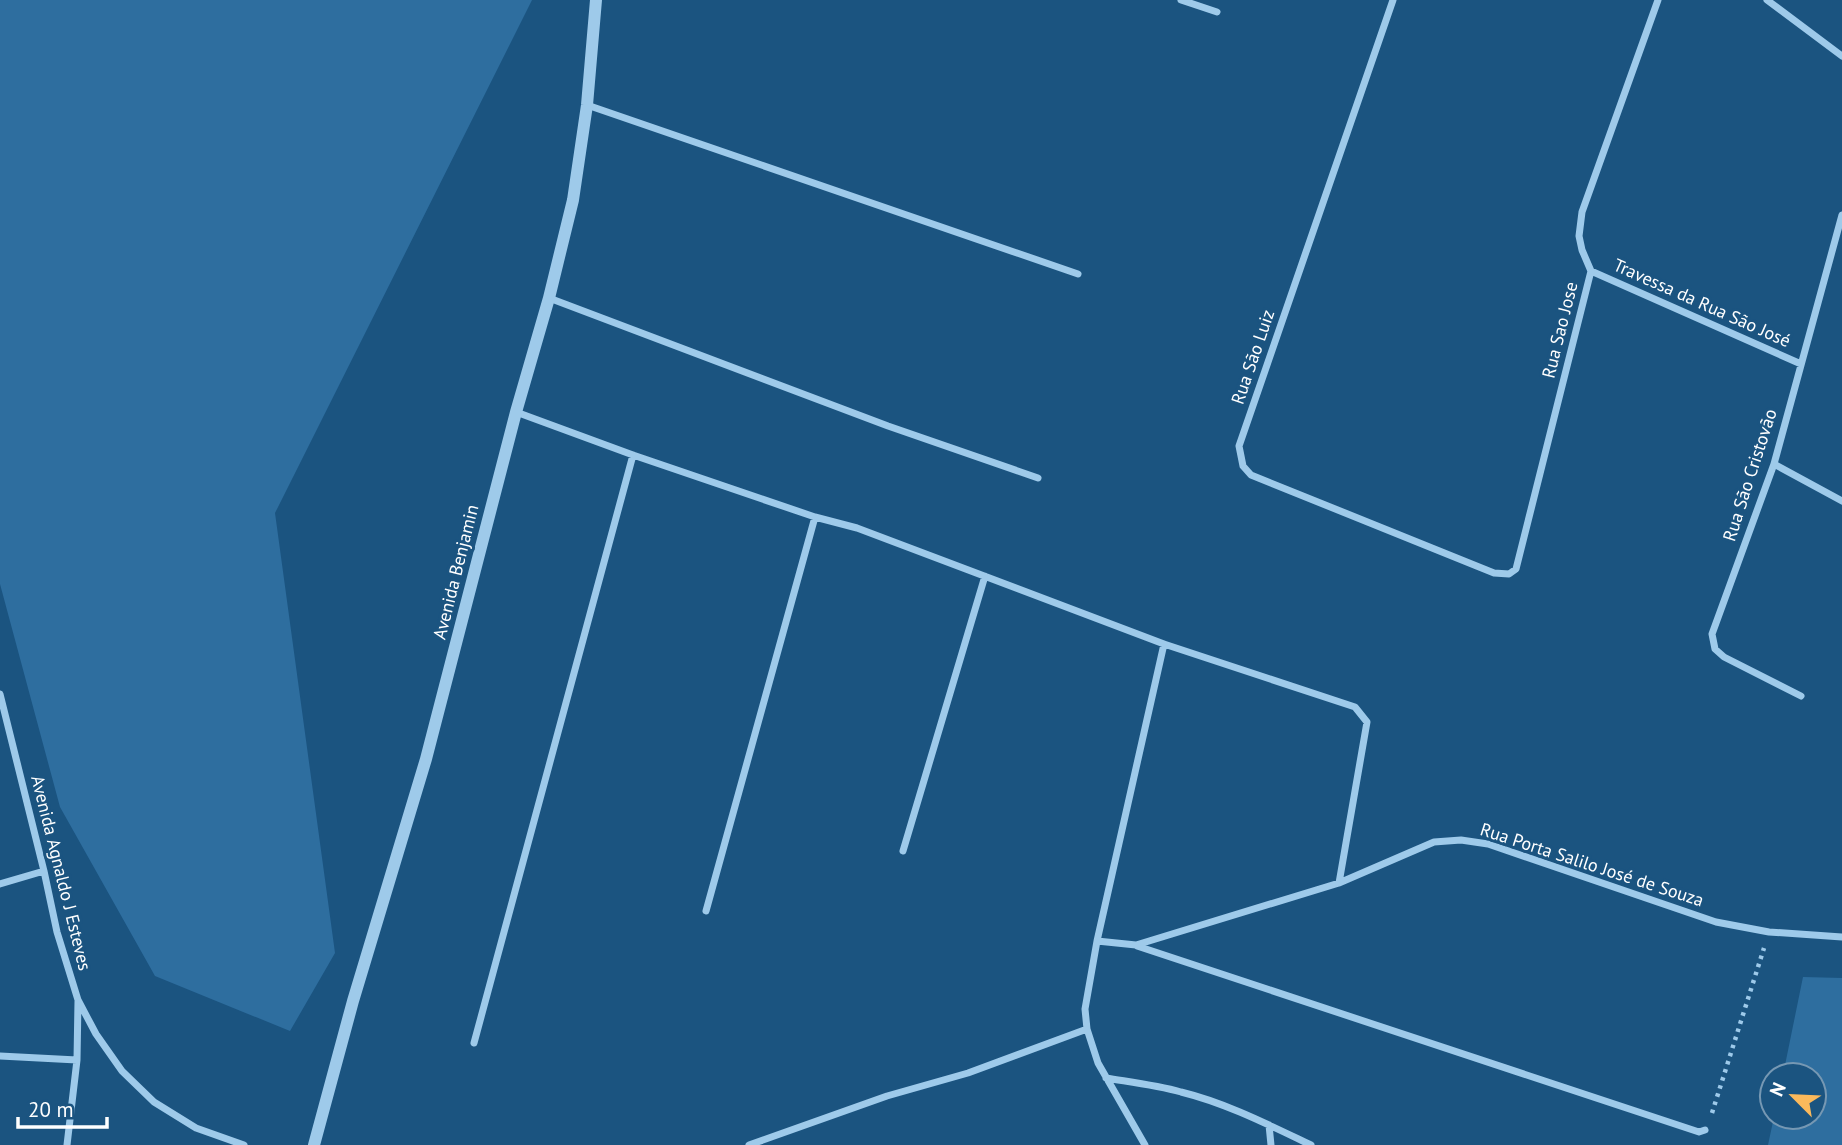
<svg xmlns="http://www.w3.org/2000/svg" width="1842" height="1145" font-family="'PT Sans',sans-serif">
  <style>
    .green { fill: #2e6e9f }
    .lines { fill: none; stroke-linecap: round; stroke-linejoin: round }
    .path { stroke: #9ecaea; stroke-width: 4.5; stroke-dasharray: 3.5 5; stroke-linecap: butt }
    .minor { stroke: #9ecaea; stroke-width: 7 }
    .tertiary { stroke: #9ecaea; stroke-width: 12 }
    .labels { text-anchor: middle; stroke-width: 6; stroke-linejoin: round; paint-order: stroke }
    .street-label { font-size: 18px; fill: #fff; stroke: #1b5480 }
  </style>
  <rect width="100%" height="100%" fill="#1b5480"/>
  <path class="green" d="M 0,0 L 532,0 L 275,513 L 335,953 L 290,1031 L 155,976 L 60,807 L 0,584 Z
    M 1803,977 L 1842,978 L 1842,1145 L 1768,1145 L 1774,1117 L 1814,1117 L 1814,1075 L 1783,1075 Z"/>
  <g class="lines">
    <path class="path" d="M 1712,1113 L 1764,948"/>
    <path class="minor" d="M 1181,0 L 1217,12
      M 1393,0 L 1239,446 L 1243,466 L 1251,475 L 1494,573 L 1509,574 L 1516,569 L 1591,271 L 1582,250 L 1579,236 L 1582,212 L 1658,0
      M 1767,0 L 1842,56
      M 587,105 L 1078,274
      M 1591,271 L 1801,364
      M 549,298 L 888,426 L 1038,478
      M 516,412 L 633,455 L 815,517 L 857,528 L 1164,644 L 1355,707 L 1367,722 L 1339,883
      M 1774,464 L 1842,501
      M 0,694 L 44,871 L 57,932 L 78,1000 L 96,1034 L 122,1071 L 154,1102 L 196,1128 L 244,1145
      M 1801,696 L 1724,657 L 1715,649 L 1712,634 L 1774,464 L 1842,215
      M 903,851 L 985,576
      M 0,884 L 44,871
      M 706,911 L 815,517
      M 1097,941 L 1136,945 L 1339,883 L 1434,842 L 1461,840 L 1488,844 L 1716,922 L 1769,932 L 1842,937
      M 1137,946 L 1699,1132 L 1705,1130
      M 474,1043 L 633,455
      M 0,1056 L 77,1060
      M 1106,1078 C 1130,1082 1156,1085 1181,1092 C 1226,1103 1269,1125 1311,1145
      M 1269,1125 L 1271,1145
      M 67,1145 L 77,1060 L 78,1001
      M 749,1145 L 887,1096 L 968,1073 L 1087,1029
      M 1145,1145 L 1098,1063 L 1087,1029 L 1085,1009 L 1097,941 L 1164,644"/>
    <path class="tertiary" d="M 314,1145 L 353,1001 L 426,759 L 516,412 L 549,298 L 573,200 L 587,105 L 596,0"/>
  </g>
  <g class="labels">
    <g class="street-label">
      <text transform="translate(1702 303) rotate(24)" y="6">Travessa da Rua São José</text>
      <text transform="translate(1560 330) rotate(-76)" y="6">Rua Sao Jose</text>
      <text transform="translate(1253 357) rotate(-71)" y="6">Rua São Luiz</text>
      <text transform="translate(1750 475) rotate(-72)" y="6">Rua São Cristovão</text>
      <text transform="translate(456 572) rotate(-76)" y="6">Avenida Benjamin</text>
      <text transform="translate(1592 865) rotate(18)" y="6">Rua Porta Salilo José de Souza</text>
      <text transform="translate(61 873) rotate(76)" y="6">Avenida Agnaldo J Esteves</text>
    </g>
  </g>
  <g transform="translate(1793 1096) rotate(294)"><circle r="33" fill="#1b5480" stroke="#7698b3" stroke-width="2"/>
  <path d="M0-5L12 26L0 18L-12 26Z" fill="#fbb95b"/>
  <text y="-10" font-size="19" font-weight="bold" text-anchor="middle" fill="#ffffff">N</text>
  </g>
  <path d="M18 1117v10h89v-10" fill="none" stroke="#ffffff" stroke-width="3.5"/>
  <text x="28" y="1117" font-size="21" fill="#ffffff" stroke="#1b5480" stroke-width="5" paint-order="stroke">20 m</text>
</svg>
